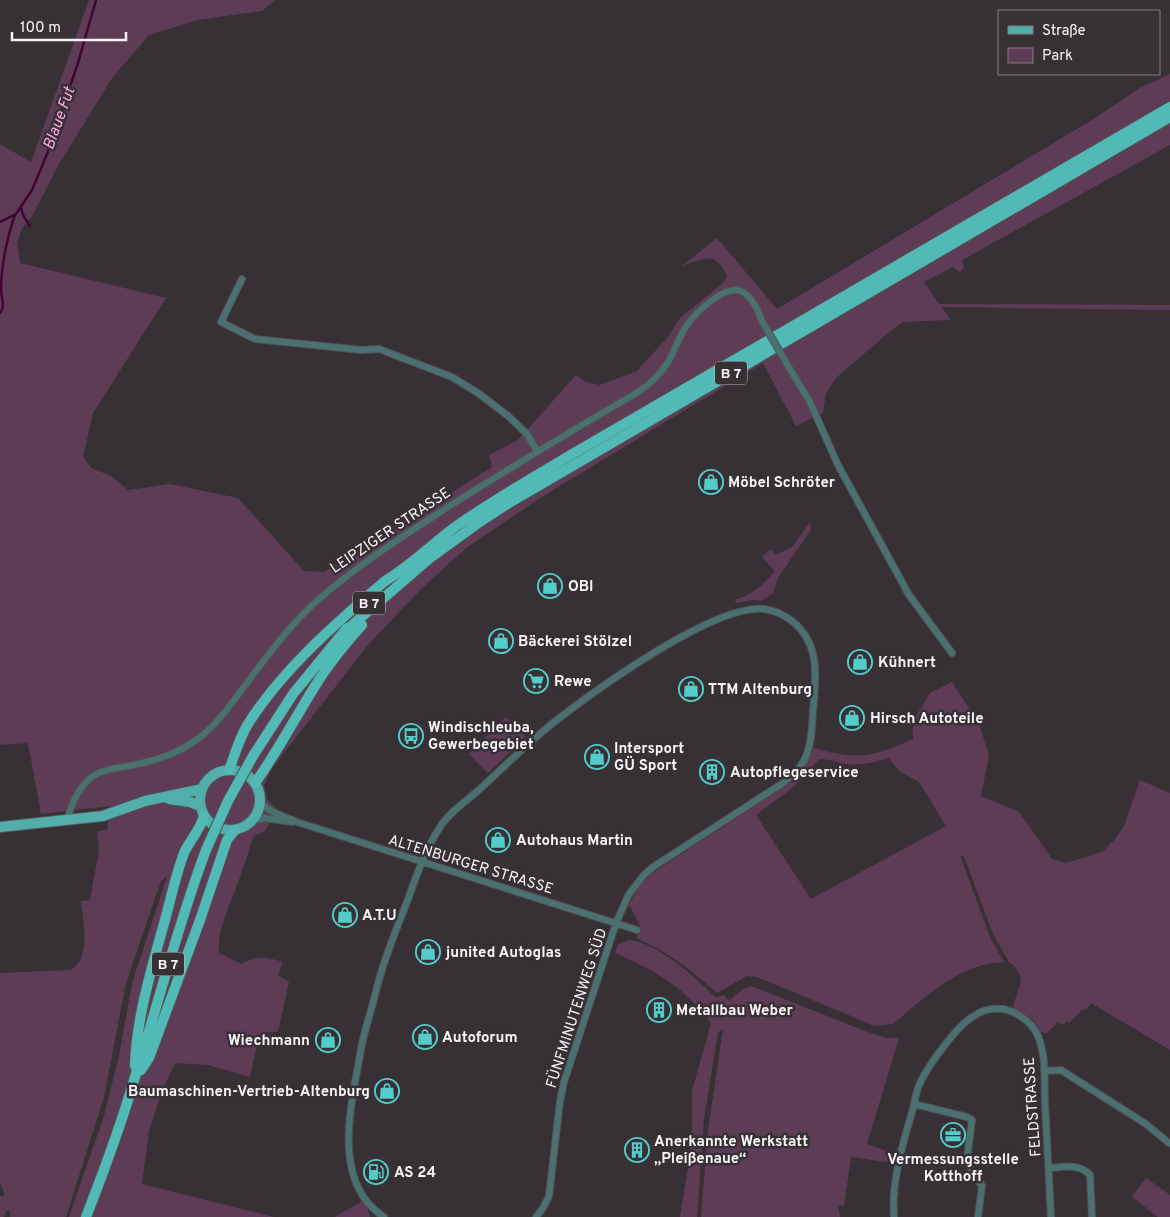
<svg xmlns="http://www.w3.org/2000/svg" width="1170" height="1217" font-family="Overpass,sans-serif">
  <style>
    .green { fill: #5f3c56; fill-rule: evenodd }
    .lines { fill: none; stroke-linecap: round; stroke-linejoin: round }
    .stream { stroke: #3f0534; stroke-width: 2.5 }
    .minor-casing { stroke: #565054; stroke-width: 8 }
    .primary-casing { stroke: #565054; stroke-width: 12 }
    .trunk-casing { stroke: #565054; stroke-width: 12 }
    .minor { stroke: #48716f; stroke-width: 6 }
    .primary { stroke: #51aeaa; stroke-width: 10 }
    .trunk { stroke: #52bab6; stroke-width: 10 }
    .minor-bridge-casing { stroke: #565054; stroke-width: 8; stroke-linecap: butt }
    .trunk-bridge-casing { stroke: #565054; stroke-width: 12; stroke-linecap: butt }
    .minor-bridge { stroke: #48716f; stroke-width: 6 }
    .trunk-bridge { stroke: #52bab6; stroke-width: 10 }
    .labels { text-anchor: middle; stroke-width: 5; stroke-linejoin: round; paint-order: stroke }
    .shield { fill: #373135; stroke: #bdb9bc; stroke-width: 1 }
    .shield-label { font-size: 14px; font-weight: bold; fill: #f7f3f6 }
    .poi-label { font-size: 15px; font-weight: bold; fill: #f7f3f6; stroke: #373135; text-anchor: start }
    .street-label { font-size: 15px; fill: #f7f3f6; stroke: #373135 }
    .water-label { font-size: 16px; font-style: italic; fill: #fda4e5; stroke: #373135 }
  </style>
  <rect width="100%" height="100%" fill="#373135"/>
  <path class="green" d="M 89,0 L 275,0 L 262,11 L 197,20 L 149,35 L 112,78 L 59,164 L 31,218 L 22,228 L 17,243 L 20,263 L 166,298 L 93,413 L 83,457 L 91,468 L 111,476 L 128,490 L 170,484 L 238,498 L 304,571 L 324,572 L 360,551 L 492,467 L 489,455 L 518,440 L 576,375 L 586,382 L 600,385 L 637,371 L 667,338 L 681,317 L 723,283 L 727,277 C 716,250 705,258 682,266 L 717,238 L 777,309 L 1095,118 L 1140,88 L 1170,74 L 1170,102 L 1001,221 L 1170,123 L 1170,145 L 962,260 L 964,268 L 960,272 L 953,267 L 924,282 L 939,304 L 1170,305 L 1170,310 L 942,307 L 951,320 L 903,322 L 894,328 L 837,377 L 826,393 L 823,413 L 796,426 L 763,363 L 540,498 L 466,548 L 420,590 L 368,645 L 272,768 L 264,786 L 268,801 L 276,808 L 266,830 L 253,837 C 248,856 241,874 234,893 C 227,912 217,932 219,953 L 241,964 C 256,955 267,957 283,962 L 278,975 L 289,982 L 278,1032 L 265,1032 L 257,1045 L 250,1077 L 208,1065 L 175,1063 L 161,1094 L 149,1131 L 142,1184 L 274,1217 L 69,1217 L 104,1116 L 119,1056 L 132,983 L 167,877 L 161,881 L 126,983 L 104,1097 L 66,1217 L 10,1217 L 10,1211 L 6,1211 L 4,1217 L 0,1217 L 0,1196 L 5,1196 L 0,1182 L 0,973 L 70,970 C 92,959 83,921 81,901 L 90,900 L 99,850 L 97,831 L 107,830 L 110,806 L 41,814 L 28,743 L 0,745 L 0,144 L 31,162 Z
    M 809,523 L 812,528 L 778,578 L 773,593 L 761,601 L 752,600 L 736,603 L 735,600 C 755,593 762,586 775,571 L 762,557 L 770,550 L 773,551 L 776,555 L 793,546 Z
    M 952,682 L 979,724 L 989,755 L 981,796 L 1019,812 L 1052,859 L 1066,863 L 1102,852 L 1114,840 L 1124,826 L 1140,780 L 1170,793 L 1170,1050 L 1091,1003 L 1087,1009 L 1082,1010 L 1069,1023 L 1067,1021 L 1063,1025 L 1058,1022 L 1047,1033 L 1041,1032 L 1033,1020 L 1014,1009 L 1013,1006 L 1020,985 L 1021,977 L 1015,967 L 1009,962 L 993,934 L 964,857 L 960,855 L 990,937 L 1004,962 C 958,964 927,996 893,1024 L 875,1026 L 757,977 L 747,976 L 717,993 C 690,969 670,953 636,938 L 640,926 L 631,908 L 628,906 L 638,888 L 651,874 L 793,781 L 802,770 L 814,748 C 859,760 870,758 913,739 L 913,721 L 930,693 ZM 889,758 L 899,771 L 919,782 L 946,826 L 811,899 L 756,815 L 795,786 L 819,759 C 829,759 836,762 846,764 C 860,766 875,762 889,758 Z
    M 506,717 L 526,737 L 489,772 L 487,772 L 469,754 Z
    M 628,940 C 656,941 697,979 716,998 L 724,995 L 729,1001 L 742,990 L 751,986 L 865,1031 L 887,1038 L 899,1038 L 867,1144 L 895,1154 L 893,1163 L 851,1157 L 844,1206 L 838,1205 L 840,1217 L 701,1217 L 708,1131 L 723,1029 L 718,1032 L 704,1119 L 697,1217 L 680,1217 L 689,1161 L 692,1127 L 692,1091 L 711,1023 C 687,989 653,969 615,953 L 618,945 Z
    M 1146,1178 L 1170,1195 L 1170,1217 L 1158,1217 L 1132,1197 Z
    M 362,1201 L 367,1208 L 370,1217 L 335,1217 Z"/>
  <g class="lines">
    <path class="stream" d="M 21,207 L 23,215 L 30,226
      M 0,222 L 16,214 L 32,190 L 47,154 L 78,63 L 96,0
      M 0,313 C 6,306 1,299 1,290 C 1,267 7,237 15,215"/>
    <defs>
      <path id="minor" d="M 242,279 L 221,322 L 255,339 L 361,350 L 379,349 L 452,377 L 478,393 L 507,415 L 527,434 L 537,451
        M 787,364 L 810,402 L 838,465 L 909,595 L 952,653
        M 260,802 C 269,813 285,816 297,822 L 637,930
        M 67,821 C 71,804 79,787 93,776 C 104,769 117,768 129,766 C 154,761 178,754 199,738 C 216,725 228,708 241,691 C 265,659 289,625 319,599 C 360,563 405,535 451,505 C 513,466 575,429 638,392 C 650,384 660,375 668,362 C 675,351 679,336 687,325 C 696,312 727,282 743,292 C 753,298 758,311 762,321
        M 252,821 L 264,818 L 293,822
        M 1044,1071 L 1061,1070 L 1146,1124 L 1169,1143
        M 914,1104 L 967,1117 L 972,1120 L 967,1159 L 969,1166 L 982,1186 L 978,1217
        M 1049,1168 C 1063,1167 1080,1163 1090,1175 L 1092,1217
        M 384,1217 C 331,1183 351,1106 360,1055 C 362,1039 367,1025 371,1010 C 376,992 380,973 387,955 C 393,937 400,920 407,902 C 416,877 425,850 440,827 C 449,812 468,800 481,788 C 506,765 531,740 558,719 C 597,689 716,603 764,609 C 773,610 784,615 792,621 C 821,644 816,678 813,711 C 812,725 812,743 806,756 C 801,768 793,775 783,783 L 653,867 L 644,875 L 629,894 L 616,923 L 564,1082 L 560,1101 L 549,1196 L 543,1208 L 536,1217
        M 894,1217 C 891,1183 903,1142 913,1109 C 915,1101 916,1091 920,1083 C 928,1066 957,1025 974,1016 C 982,1010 993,1008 1003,1009 C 1015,1011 1030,1021 1036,1032 C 1047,1052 1044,1081 1045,1103 C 1047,1141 1049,1179 1051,1217"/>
      <path id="primary" d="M200 800a30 30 0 1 1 60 0a30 30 0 1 1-60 0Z
        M 169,799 L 190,802 L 200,806
        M 0,827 L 103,816 L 145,801 L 202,789"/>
      <path id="trunk" d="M 343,633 L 430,558 L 481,521 L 509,503 L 1170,117
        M 253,756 L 293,694 L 347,628
        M 229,770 C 235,755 239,738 248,724 C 282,670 336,623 385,581 C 410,566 431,545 455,527 C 492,501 531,479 569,456 L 1170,107
        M 255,783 C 278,751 296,716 317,683 C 330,662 346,643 362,625
        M 135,1066 C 136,1021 151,970 163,927 C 170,903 175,877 184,853 C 190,840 200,830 204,816
        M 141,1070 L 149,1058 L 200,920 L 227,840 L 235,830
        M 86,1217 C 104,1171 121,1125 135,1077 C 159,1001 178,924 206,850"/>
    </defs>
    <use href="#minor" class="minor-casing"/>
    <use href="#primary" class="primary-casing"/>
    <use href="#trunk" class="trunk-casing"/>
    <use href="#minor" class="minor"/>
    <use href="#primary" class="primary"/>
    <use href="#trunk" class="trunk"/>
    <defs>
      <path id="minor-bridge" d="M 762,321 L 787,364"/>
      <path id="trunk-bridge" d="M 206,850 L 228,801 L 253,756"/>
    </defs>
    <use href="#minor-bridge" class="minor-bridge-casing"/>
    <use href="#trunk-bridge" class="trunk-bridge-casing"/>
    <use href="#minor-bridge" class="minor-bridge"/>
    <use href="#trunk-bridge" class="trunk-bridge"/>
  </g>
  <defs>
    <symbol id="shop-ring" viewBox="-11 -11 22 22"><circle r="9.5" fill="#373135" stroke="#53cdc9" stroke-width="1.5"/><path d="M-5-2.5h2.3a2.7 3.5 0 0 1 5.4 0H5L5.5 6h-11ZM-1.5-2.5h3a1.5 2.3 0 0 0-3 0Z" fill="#53cdc9"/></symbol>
    <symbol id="supermarket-ring" viewBox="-11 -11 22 22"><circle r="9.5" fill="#373135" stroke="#53cdc9" stroke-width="1.5"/><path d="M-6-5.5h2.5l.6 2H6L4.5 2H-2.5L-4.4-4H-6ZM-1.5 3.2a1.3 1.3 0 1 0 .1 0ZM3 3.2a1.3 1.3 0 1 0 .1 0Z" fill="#53cdc9"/></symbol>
    <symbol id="bus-ring" viewBox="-11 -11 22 22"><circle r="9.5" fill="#373135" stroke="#53cdc9" stroke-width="1.5"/><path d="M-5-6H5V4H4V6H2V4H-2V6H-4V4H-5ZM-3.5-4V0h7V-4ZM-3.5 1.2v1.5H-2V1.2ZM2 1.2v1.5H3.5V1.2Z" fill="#53cdc9"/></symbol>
    <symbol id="building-ring" viewBox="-11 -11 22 22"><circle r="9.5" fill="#373135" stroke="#53cdc9" stroke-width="1.5"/><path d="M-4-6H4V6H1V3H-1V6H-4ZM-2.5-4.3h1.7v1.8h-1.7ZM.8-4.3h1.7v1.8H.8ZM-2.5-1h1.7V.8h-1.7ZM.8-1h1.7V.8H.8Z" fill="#53cdc9"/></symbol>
    <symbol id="office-ring" viewBox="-11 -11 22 22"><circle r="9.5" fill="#373135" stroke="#53cdc9" stroke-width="1.5"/><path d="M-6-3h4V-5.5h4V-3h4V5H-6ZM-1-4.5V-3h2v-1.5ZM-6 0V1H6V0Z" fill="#53cdc9"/></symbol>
    <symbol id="fuel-ring" viewBox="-11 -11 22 22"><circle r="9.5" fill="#373135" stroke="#53cdc9" stroke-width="1.5"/><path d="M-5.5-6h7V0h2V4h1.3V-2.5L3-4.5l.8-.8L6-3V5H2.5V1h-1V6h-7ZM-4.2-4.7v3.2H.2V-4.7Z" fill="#53cdc9"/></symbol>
  </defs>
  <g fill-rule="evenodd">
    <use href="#shop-ring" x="697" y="468" width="28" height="28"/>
    <use href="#shop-ring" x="536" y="572" width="28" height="28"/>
    <use href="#shop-ring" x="487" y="627" width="28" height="28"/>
    <use href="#shop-ring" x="846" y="648" width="28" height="28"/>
    <use href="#supermarket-ring" x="522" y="667" width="28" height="28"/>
    <use href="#shop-ring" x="677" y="675" width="28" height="28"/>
    <use href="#shop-ring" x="838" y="704" width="28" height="28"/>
    <use href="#bus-ring" x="397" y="722" width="28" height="28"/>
    <use href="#shop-ring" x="583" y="743" width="28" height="28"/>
    <use href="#building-ring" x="698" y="758" width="28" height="28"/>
    <use href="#shop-ring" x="484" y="826" width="28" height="28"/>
    <use href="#shop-ring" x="331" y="901" width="28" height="28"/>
    <use href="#shop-ring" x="414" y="938" width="28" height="28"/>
    <use href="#building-ring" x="645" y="996" width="28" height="28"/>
    <use href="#shop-ring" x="411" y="1023" width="28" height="28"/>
    <use href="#shop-ring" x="314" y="1026" width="28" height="28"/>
    <use href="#shop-ring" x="373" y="1077" width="28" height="28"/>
    <use href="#office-ring" x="939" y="1121" width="28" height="28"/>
    <use href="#building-ring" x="623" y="1136" width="28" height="28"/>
    <use href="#fuel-ring" x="362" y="1158" width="28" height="28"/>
  </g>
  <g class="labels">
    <g class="shield">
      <rect x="715" y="361.5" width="32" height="23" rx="4"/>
      <rect x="353" y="591.5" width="32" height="23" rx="4"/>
      <rect x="152" y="952.5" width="32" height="23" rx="4"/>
    </g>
    <g class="shield-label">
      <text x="731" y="378">B 7</text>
      <text x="369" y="608">B 7</text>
      <text x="168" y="969">B 7</text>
    </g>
    <g class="poi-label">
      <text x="728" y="487">Möbel Schröter</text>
      <text x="568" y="591">OBI</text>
      <text x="518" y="646">Bäckerei Stölzel</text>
      <text x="878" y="667">Kühnert</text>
      <text x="554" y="686">Rewe</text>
      <text x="708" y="694">TTM Altenburg</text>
      <text x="870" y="723">Hirsch Autoteile</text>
      <text x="428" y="732">Windischleuba,<tspan x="428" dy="17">Gewerbegebiet</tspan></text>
      <text x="614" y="753">Intersport<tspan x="614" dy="17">GÜ Sport</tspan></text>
      <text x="730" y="777">Autopflegeservice</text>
      <text x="516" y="845">Autohaus Martin</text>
      <text x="362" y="920">A.T.U</text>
      <text x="446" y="957">junited Autoglas</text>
      <text x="676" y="1015">Metallbau Weber</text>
      <text x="442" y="1042">Autoforum</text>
      <text x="310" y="1045" text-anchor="end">Wiechmann</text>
      <text x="370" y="1096" text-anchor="end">Baumaschinen-Vertrieb-Altenburg</text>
      <text x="654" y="1146">Anerkannte Werkstatt<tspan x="654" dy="17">„Pleißenaue“</tspan></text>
      <text x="953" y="1164" text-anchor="middle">Vermessungsstelle<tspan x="953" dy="17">Kotthoff</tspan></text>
      <text x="394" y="1177">AS 24</text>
    </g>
    <g class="street-label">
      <text transform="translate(390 530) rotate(-34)" y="5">LEIPZIGER STRASSE</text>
      <text transform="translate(471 864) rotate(17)" y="5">ALTENBURGER STRASSE</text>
      <text transform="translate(576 1008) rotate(-72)" y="5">FÜNFMINUTENWEG SÜD</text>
      <text transform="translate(1032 1107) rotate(-94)" y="5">FELDSTRASSE</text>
    </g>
    <g class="water-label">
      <text transform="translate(58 118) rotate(-70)" y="6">Blaue Fut</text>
    </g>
  </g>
  <rect x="998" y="10" width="162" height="65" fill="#373135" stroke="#847f82"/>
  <rect x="1008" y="26" width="25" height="8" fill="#51aeaa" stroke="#847f82"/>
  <text x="1042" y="35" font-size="15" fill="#f7f3f6">Straße</text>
  <rect x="1008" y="48" width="25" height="15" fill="#5f3c56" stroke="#847f82"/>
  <text x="1042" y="60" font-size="15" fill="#f7f3f6">Park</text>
  <path d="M12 32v8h114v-8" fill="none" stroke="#f7f3f6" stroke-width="2.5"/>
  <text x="20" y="32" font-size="15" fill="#f7f3f6" stroke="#373135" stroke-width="4" paint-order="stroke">100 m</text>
</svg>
